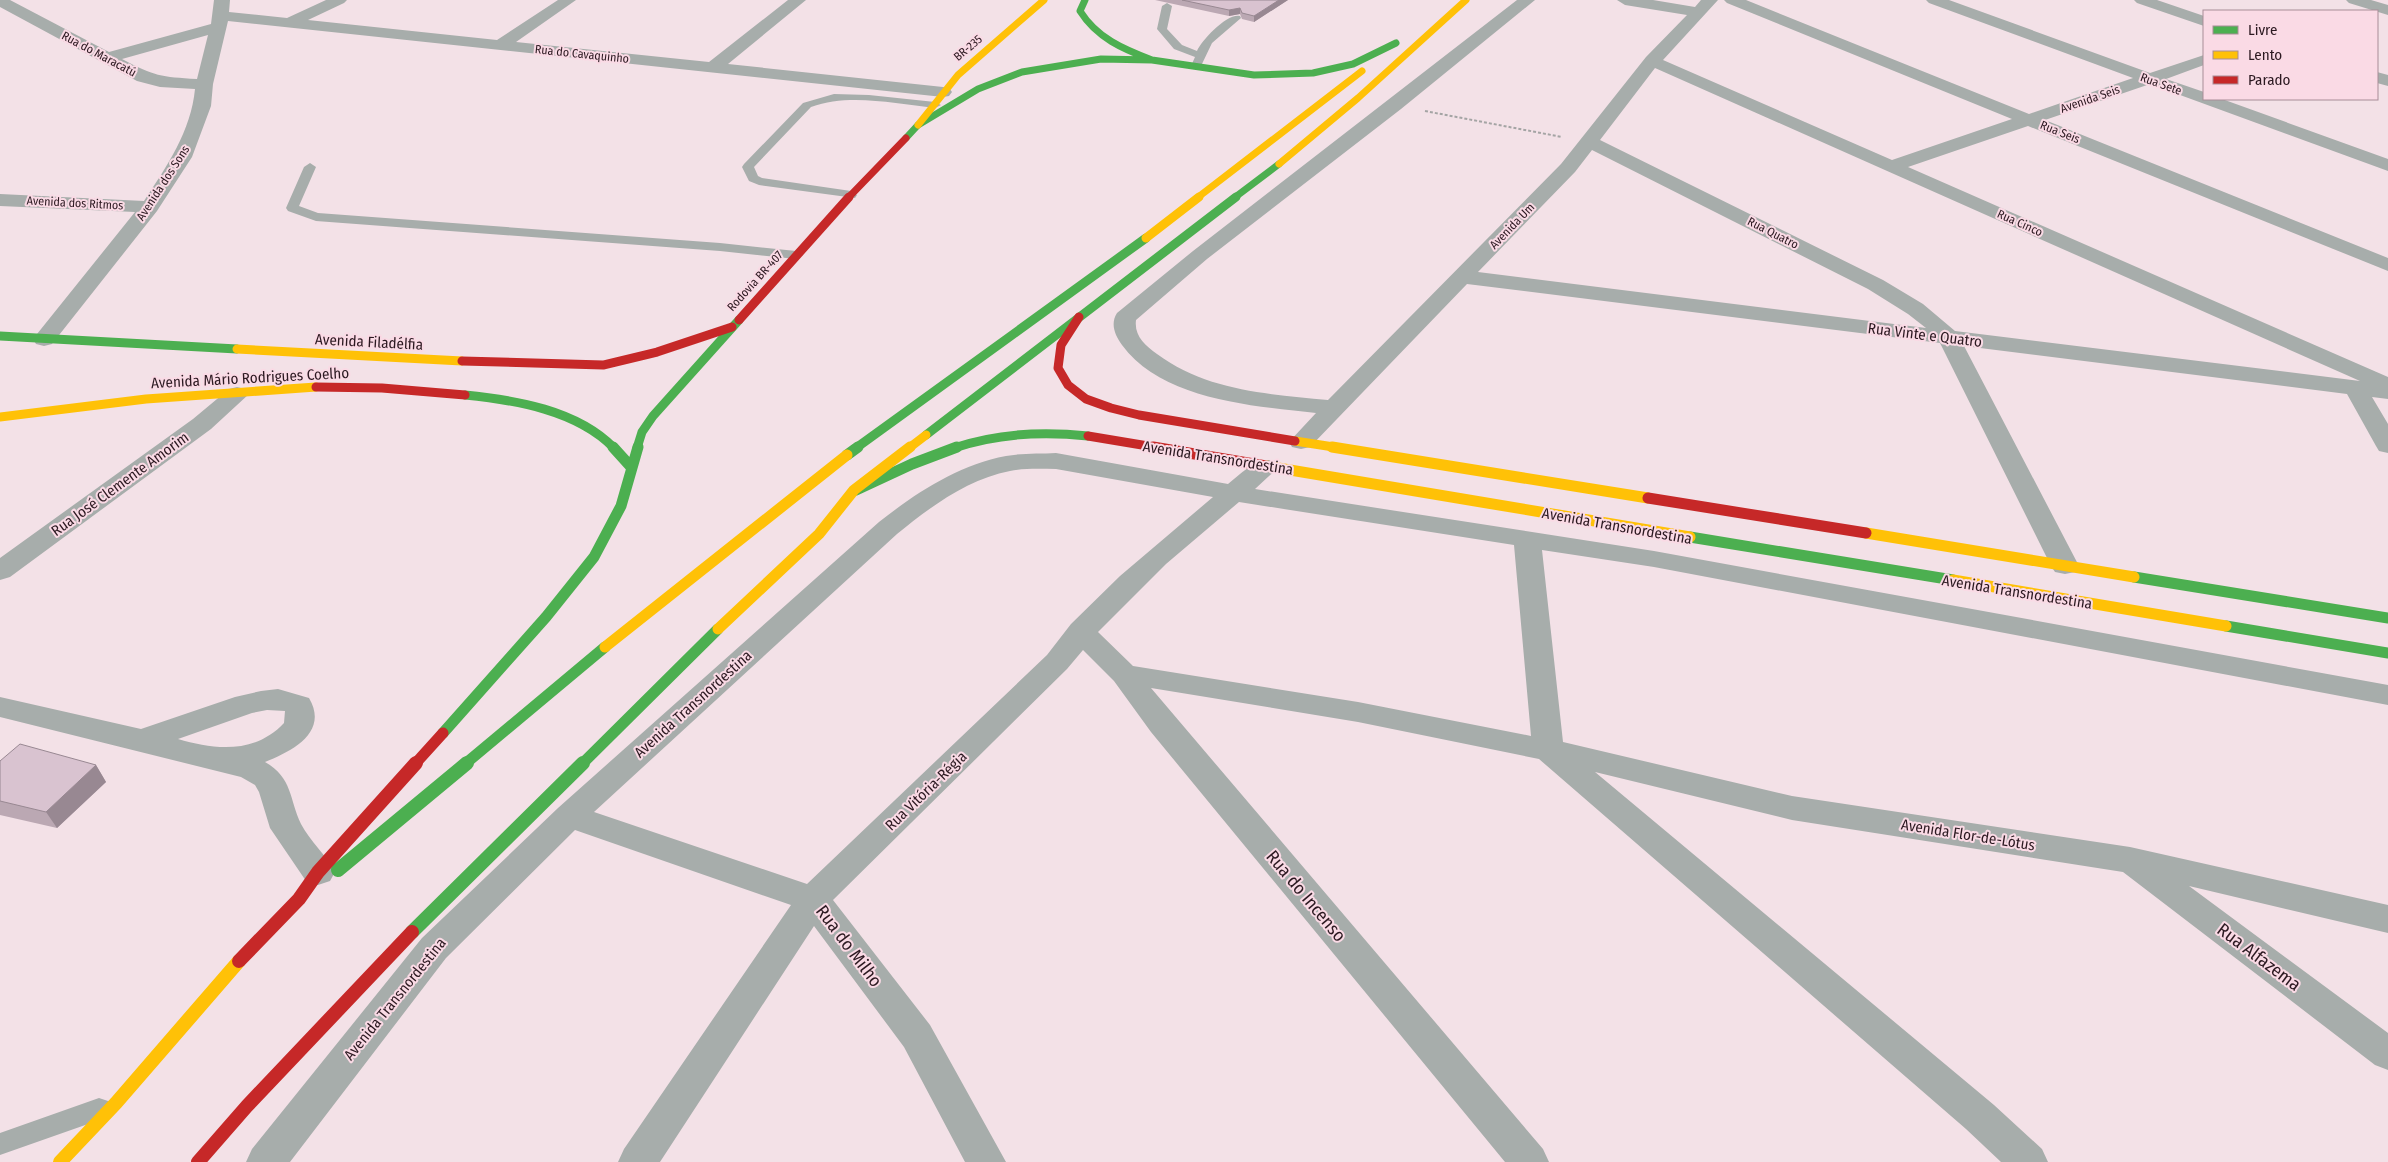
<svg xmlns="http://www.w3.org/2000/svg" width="2388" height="1162" font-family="'Fira Sans Condensed',sans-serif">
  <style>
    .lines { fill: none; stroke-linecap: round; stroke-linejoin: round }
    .path { stroke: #a4a4a4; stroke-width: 2; stroke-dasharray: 3 2; stroke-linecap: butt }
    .lane { fill: #a7adab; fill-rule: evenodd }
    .street { fill: #a7adab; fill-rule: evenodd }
    .fast-far3 { stroke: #4caf50; stroke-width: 7 }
    .fast-far2 { stroke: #4caf50; stroke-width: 9 }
    .fast-far1 { stroke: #4caf50; stroke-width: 11 }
    .fast { stroke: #4caf50; stroke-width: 14 }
    .slow-far3 { stroke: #ffc107; stroke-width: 7 }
    .slow-far2 { stroke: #ffc107; stroke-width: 9 }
    .slow-far1 { stroke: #ffc107; stroke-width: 11 }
    .slow { stroke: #ffc107; stroke-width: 14 }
    .jam-far3 { stroke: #c62828; stroke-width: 7 }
    .jam-far2 { stroke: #c62828; stroke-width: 9 }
    .jam-far1 { stroke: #c62828; stroke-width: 11 }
    .jam { stroke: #c62828; stroke-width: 14 }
    .wall { fill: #bba8b3 }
    .shaded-wall { fill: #988892 }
    .building { fill: #d9c3d0; stroke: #988892 }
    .labels { text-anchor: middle; stroke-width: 4; stroke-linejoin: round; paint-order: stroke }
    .far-street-label { font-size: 12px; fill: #2c1921; stroke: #fadae5 }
    .street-label { font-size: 15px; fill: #2c1921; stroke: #fadae5 }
    .near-street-label { font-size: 18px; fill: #2c1921; stroke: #fadae5 }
  </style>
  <rect width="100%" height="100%" fill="#f3e1e7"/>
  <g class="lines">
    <path class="path" d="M 1425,111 L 1562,137"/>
    <path class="lane" d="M 1167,3 L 1172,6 L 1167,29 L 1182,45 L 1197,51 C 1202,40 1227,13 1240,16 L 1241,18 L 1212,43 L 1201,66 L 1196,69 L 1191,66 L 1195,57 L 1174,49 L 1157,29 L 1162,6 Z
      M 834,94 L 869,95 L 935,102 L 941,105 L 935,108 C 895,104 850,93 811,107 L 754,167 L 758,176 L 762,178 L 851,191 L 857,195 L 855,198 L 759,185 L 749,181 L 742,167 L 744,164 L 803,103 Z
      M 310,163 L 316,167 L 299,206 L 318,213 L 720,243 L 796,251 L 803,255 L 796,259 L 720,251 L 316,221 L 288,211 L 286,208 L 304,167 Z
      M 99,1098 L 108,1101 L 111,1109 L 108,1117 L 0,1155 L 0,1133 Z"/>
    <path class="street" d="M 0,0 L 10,0 L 109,52 L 211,24 L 214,0 L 230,0 L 229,12 L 287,18 L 326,0 L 347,0 L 344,3 L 308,20 L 497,40 L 558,0 L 576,0 L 516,42 L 709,62 L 788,0 L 806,0 L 728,64 L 943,87 L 949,88 L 952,92 L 949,96 L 943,97 L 228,21 L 213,84 L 211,106 L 192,157 L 157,211 L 52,344 L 44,346 L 36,344 L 33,339 L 135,212 L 0,206 L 0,194 L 144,201 C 167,166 191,131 195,89 L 160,87 L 137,81 L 0,7 ZM 208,35 L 197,79 C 161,77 154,76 122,59 Z
      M 1517,0 L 1535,0 L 1401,109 L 1207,259 L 1136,320 C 1134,336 1145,345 1157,354 C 1207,391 1268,394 1328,400 L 1561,164 L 1646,57 L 1687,15 L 1625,5 L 1617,0 L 1653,0 L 1695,7 L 1701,0 L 1718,0 L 1663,60 L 1892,160 L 2012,119 L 1727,3 L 1724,0 L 1746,0 L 2029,114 L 2133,78 L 1929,3 L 1926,0 L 1949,0 L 2150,73 L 2204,55 L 2204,65 L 2166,79 L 2204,92 L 2204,99 L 2222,99 L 2388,159 L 2388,171 L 2150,84 L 2045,120 L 2388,258 L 2388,271 L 2028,126 L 1908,167 L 2388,377 L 2388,399 L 2372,397 L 2388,424 L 2388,453 L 2379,451 L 2376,446 L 2347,394 L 1964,346 L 2079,566 L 2075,572 L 2065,574 L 2055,572 L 2051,566 L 1940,343 L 1467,284 L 1310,447 L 1301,449 L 1292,447 L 1289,442 L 1316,413 C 1253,406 1162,400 1122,345 C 1115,335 1110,324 1117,313 L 1193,251 ZM 1655,68 L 2360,381 L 1955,331 L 1923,304 L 1883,280 L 1600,140 ZM 1592,150 L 1868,289 L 1908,314 L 1926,328 L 1478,272 L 1575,172 Z
      M 2134,0 L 2157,0 L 2204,16 L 2204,26 L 2137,3 Z
      M 2346,0 L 2371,0 L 2388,5 L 2388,15 L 2349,3 Z
      M 2377,72 L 2388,75 L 2388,86 L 2377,83 Z
      M 237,387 L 245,389 L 249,394 L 211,429 L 10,577 L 0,580 L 0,558 L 193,419 L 229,389 Z
      M 1056,453 L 1228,484 C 1243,473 1256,456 1276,461 L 1280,466 L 1255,489 L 1654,551 L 2388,685 L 2388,705 L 1654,567 L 1542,550 L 1563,742 L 1792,796 L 2130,847 L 2388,905 L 2388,933 L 2189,886 L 2388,1033 L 2388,1070 L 2375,1065 L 2123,872 L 1792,820 L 1595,772 L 1994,1105 L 2042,1149 L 2048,1162 L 2001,1162 L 1966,1129 L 1539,759 L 1358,722 L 1151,688 L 1543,1149 L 1549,1162 L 1505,1162 L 1151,732 L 1114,681 L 1083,650 L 1067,669 L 833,900 L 930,1025 L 1006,1162 L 965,1162 L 904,1047 L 814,926 L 660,1162 L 618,1162 L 624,1149 L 791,905 L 575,830 L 446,958 L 290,1162 L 246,1162 L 252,1149 L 422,938 L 558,808 L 879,522 C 916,493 958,465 1006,456 C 1022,453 1040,454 1056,453 ZM 1056,469 L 1213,497 L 1120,576 L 1071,624 L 1047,655 L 807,884 L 594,812 L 897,534 C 930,507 968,479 1010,471 C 1025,468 1041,469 1056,469 ZM 1239,502 L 1514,545 L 1531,736 L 1358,702 L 1133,666 L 1098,632 L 1166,564 Z
      M 278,689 L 309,698 C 329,732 293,751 265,762 C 293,778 289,799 301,824 C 310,841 326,855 335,872 L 330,881 L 318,885 L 306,881 L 270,828 L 259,792 L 255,785 L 241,777 L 0,717 L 0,697 L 141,729 L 235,697 L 261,691 ZM 267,710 L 285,711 L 284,723 C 255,754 215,750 178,739 L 252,713 Z"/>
    <path class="fast-far3" d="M 1085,0 L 1080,11 C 1097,38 1123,49 1152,60
      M 906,138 L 918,125 L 978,89 L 1022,72 L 1101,59 L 1152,60 L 1254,75 L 1313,73 L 1353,64 L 1396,43
      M 1234,198 L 1279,164"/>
    <path class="fast-far2" d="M 0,336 L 237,349
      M 465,395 C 515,400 577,410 614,448
      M 926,435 L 1236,197
      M 637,448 L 642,432 L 653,416 L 739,320
      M 856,448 L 1146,238
      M 954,448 C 998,433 1041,431 1088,436"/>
    <path class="fast-far1" d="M 613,447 L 632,468
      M 847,455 L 858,447
      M 856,490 L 912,464 L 957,447
      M 1690,537 L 1953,580
      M 2134,577 L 2388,618
      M 2226,626 L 2388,653
      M 443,733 L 546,617 L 594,557 L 621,506 L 638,447
      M 465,764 L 605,647
      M 582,764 L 718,629"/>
    <path class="fast" d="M 338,870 L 467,763
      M 412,932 L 583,763"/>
    <path class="slow-far3" d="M 918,125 L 958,75 L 1044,0
      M 1279,164 L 1358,98 L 1466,0
      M 1197,198 L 1362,71"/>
    <path class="slow-far2" d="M 1146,238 L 1199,197
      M 237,349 L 462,361
      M 0,417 L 146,399 L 316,387
      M 1295,441 L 1340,448
      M 909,448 L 926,435"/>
    <path class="slow-far1" d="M 1332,447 L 1648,498
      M 1266,466 L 1690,537
      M 1866,533 L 2134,577
      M 1953,580 L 2226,626
      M 718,629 L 819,534 L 854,490 L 910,447
      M 605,647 L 847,455"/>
    <path class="slow" d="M 60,1162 L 116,1103 L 239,961"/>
    <path class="jam-far3" d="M 848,198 L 906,138"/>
    <path class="jam-far2" d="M 1079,317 L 1061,345 L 1058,368 L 1068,385 L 1086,399 L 1111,408 L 1139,415 L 1295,441
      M 739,320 L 849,197
      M 462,361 L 603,365 L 657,352 L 732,327
      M 316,387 L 382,388 L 465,395
      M 1088,436 L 1160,448"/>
    <path class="jam-far1" d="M 1153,447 L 1266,466
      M 1648,498 L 1866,533
      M 415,764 L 443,733"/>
    <path class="jam" d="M 239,961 L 299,899 L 318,872 L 416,763
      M 198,1162 L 247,1106 L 412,932"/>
  </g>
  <path class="wall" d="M 1155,0 L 1288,0 L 1254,22 L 1242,19 L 1240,14 L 1229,16 Z
    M 0,761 L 96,765 L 106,782 L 57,828 L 0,815 Z"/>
  <path class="shaded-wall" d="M 1279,0 L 1288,0 L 1254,22 L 1254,16 Z
    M 1240,8 L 1240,14 L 1229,16 L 1229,10 Z
    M 96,765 L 106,782 L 57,828 L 46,812 Z"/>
  <path class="building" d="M 1182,0 L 1279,0 L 1254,16 L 1242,13 L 1240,8 L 1229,10 Z
    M 20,744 L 96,765 L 46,812 L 0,801 L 0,761 Z"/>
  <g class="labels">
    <g class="far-street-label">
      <text transform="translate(968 48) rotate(-40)" y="4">BR-235</text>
      <text transform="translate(99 54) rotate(28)" y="4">Rua do Maracatú</text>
      <text transform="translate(582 54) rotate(6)" y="4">Rua do Cavaquinho</text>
      <text transform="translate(2161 84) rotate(20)" y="4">Rua Sete</text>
      <text transform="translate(2090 99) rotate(-19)" y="4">Avenida Seis</text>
      <text transform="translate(2060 132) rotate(22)" y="4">Rua Seis</text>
      <text transform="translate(163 183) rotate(-57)" y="4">Avenida dos Sons</text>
      <text transform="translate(75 203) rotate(3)" y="4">Avenida dos Ritmos</text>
      <text transform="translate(2020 223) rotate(24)" y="4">Rua Cinco</text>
      <text transform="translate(1512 226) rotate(-46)" y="4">Avenida Um</text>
      <text transform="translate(1773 233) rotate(27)" y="4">Rua Quatro</text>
      <text transform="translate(755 281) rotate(-48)" y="4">Rodovia BR-407</text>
    </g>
    <g class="street-label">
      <text transform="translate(1925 335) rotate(7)" y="5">Rua Vinte e Quatro</text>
      <text transform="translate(369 342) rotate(3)" y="5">Avenida Filadélfia</text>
      <text transform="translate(250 378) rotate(-3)" y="5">Avenida Mário Rodrigues Coelho</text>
      <text transform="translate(1218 458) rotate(9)" y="5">Avenida Transnordestina</text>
      <text transform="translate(120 484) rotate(-36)" y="5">Rua José Clemente Amorim</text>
      <text transform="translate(1617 526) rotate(10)" y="5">Avenida Transnordestina</text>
      <text transform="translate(2017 592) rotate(9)" y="5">Avenida Transnordestina</text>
      <text transform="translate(693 704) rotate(-42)" y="5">Avenida Transnordestina</text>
      <text transform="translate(926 791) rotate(-44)" y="5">Rua Vitória-Régia</text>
      <text transform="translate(1968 835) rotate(9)" y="5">Avenida Flor-de-Lótus</text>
      <text transform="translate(395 999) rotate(-51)" y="5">Avenida Transnordestina</text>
    </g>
    <g class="near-street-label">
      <text transform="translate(1306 896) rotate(50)" y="6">Rua do Incenso</text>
      <text transform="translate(849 946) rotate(53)" y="6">Rua do Milho</text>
      <text transform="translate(2259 957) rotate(37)" y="6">Rua Alfazema</text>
    </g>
  </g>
  <rect x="2203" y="10" width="175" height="90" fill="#fadae5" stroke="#a88d97"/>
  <rect x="2213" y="26" width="25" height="8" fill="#4caf50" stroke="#a88d97"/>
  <text x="2248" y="35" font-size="15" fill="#2c1921">Livre</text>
  <rect x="2213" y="51" width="25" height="8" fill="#ffc107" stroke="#a88d97"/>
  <text x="2248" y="60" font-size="15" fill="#2c1921">Lento</text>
  <rect x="2213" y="76" width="25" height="8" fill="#c62828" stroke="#a88d97"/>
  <text x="2248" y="85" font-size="15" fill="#2c1921">Parado</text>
</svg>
